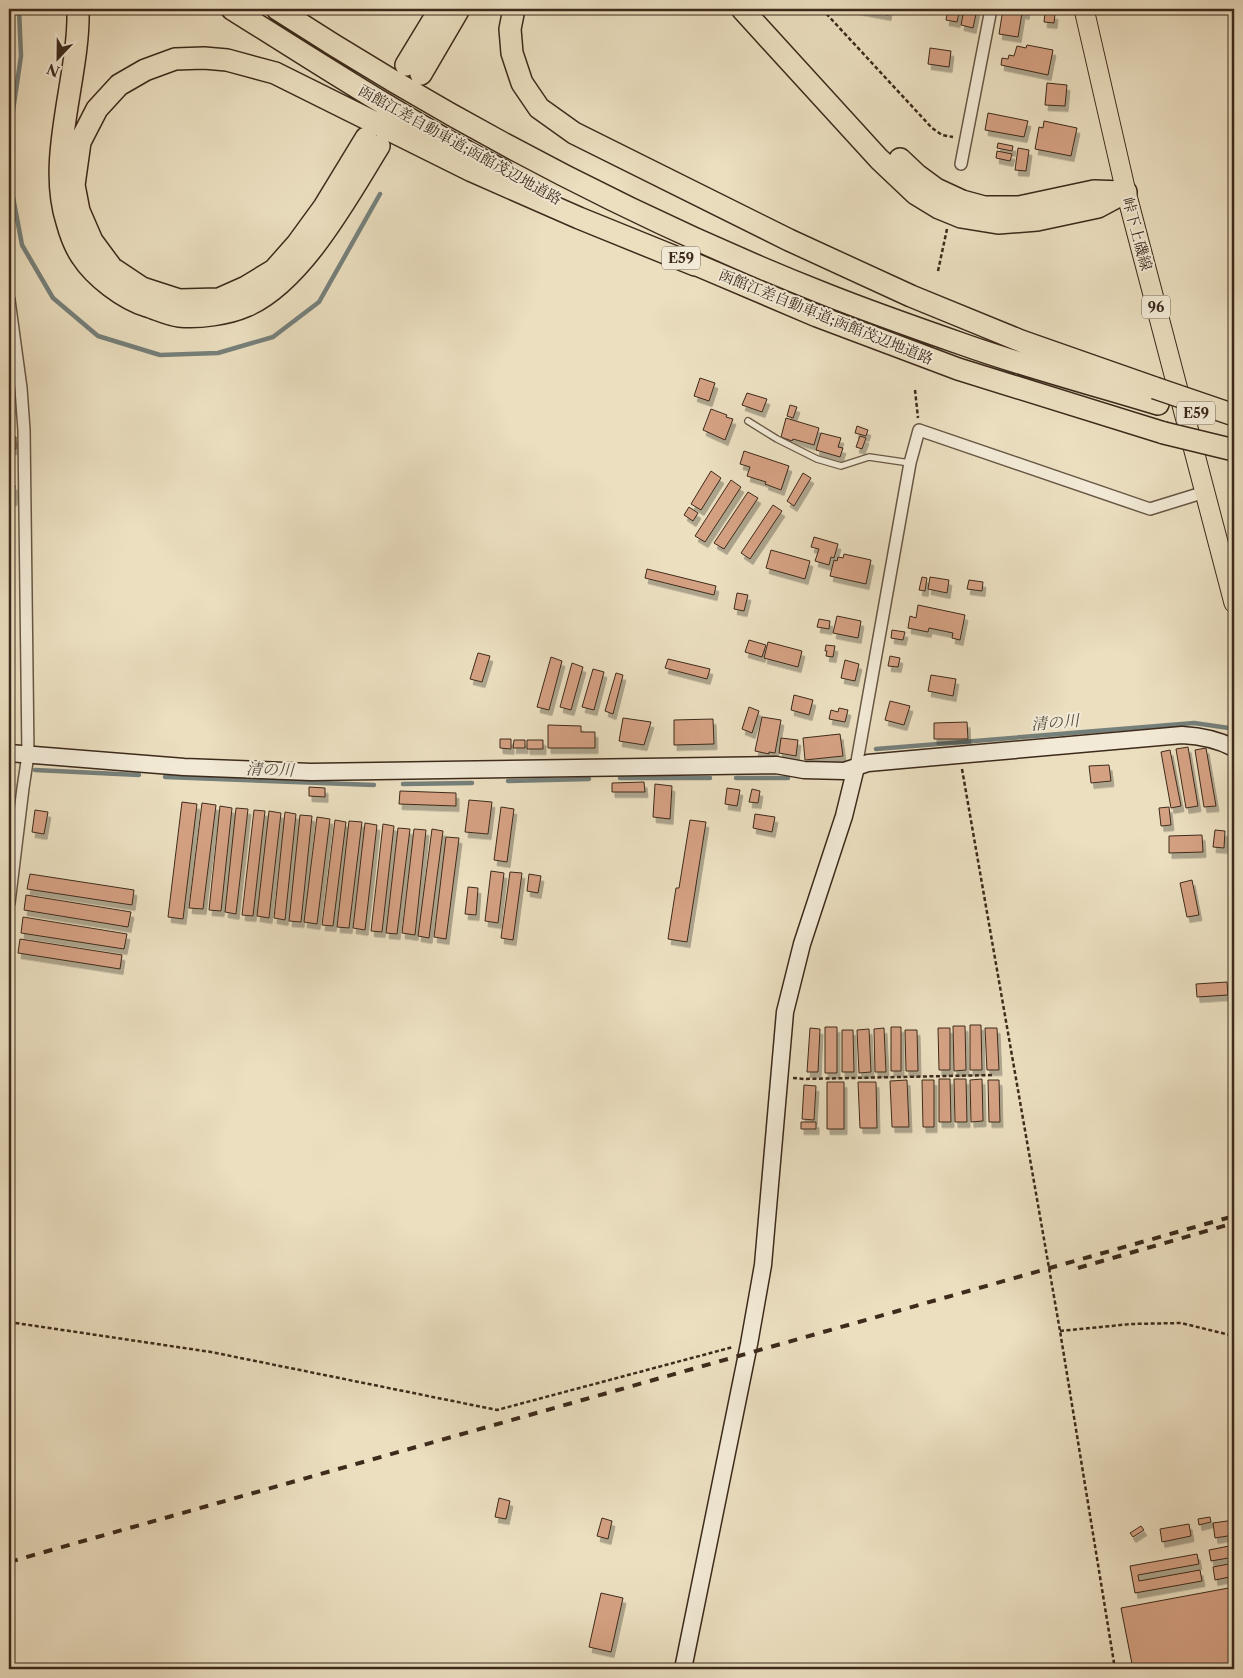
<svg xmlns="http://www.w3.org/2000/svg" width="1243" height="1678" font-family="'Libre Caslon Text','Noto Serif JP',serif">
  <style>
    .lines { fill: none; stroke-linecap: round; stroke-linejoin: round }
    .stream { stroke: #75807b; stroke-width: 4.5 }
    .building { fill: #d5a183; stroke: #3d2a1b; filter: url(#shadow) }
    .lane-casing { stroke: #685744; stroke-width: 8 }
    .street-casing { stroke: #685744; stroke-width: 14 }
    .secondary-casing { stroke: #3d2a1b; stroke-width: 19 }
    .primary-casing { stroke: #3d2a1b; stroke-width: 21 }
    .highway-casing { stroke: #3d2a1b; stroke-width: 24 }
    .path { stroke: #3d2a1b; stroke-width: 2.5; stroke-dasharray: 4 2.5; stroke-linecap: butt }
    .lane { stroke: #f2ead6; stroke-width: 5.5 }
    .street { stroke: #f2ead6; stroke-width: 11 }
    .secondary { stroke: #f2ead6; stroke-width: 16 }
    .primary { stroke: #ebdfc0; stroke-width: 19 }
    .highway { stroke: #ebdfc0; stroke-width: 21 }
    .rail { stroke: #3d2a1b; stroke-width: 4; stroke-dasharray: 9 9; stroke-linecap: butt }
    .highway-bridge-casing { stroke: #3d2a1b; stroke-width: 24; stroke-linecap: butt }
    .highway-bridge { stroke: #ebdfc0; stroke-width: 21 }
    .labels { text-anchor: middle; stroke-width: 4; stroke-linejoin: round; paint-order: stroke }
    .shield { fill: #f2ead6; stroke: #736453; stroke-width: 1 }
    .shield-label { font-size: 14px; font-weight: bold; fill: #3d2a1b }
    .street-label { font-size: 15px; fill: #3d2a1b; stroke: #f2ead6 }
    .water-label { font-size: 16px; font-style: italic; fill: #544e43; stroke: #f2ead6 }
  </style>
  <defs>
    <filter id="shadow"><feDropShadow dx="3" dy="5.5" stdDeviation="0" flood-color="#0004"/></filter>
  </defs>
  <rect width="100%" height="100%" fill="#ebdfc0"/>
  <filter id="stains"><feTurbulence type="fractalNoise" baseFrequency=".004" numOctaves="4"/><feColorMatrix values="0 0 0 0 .2 0 0 0 0 .09 0 0 0 0 .02 0 0 0 .5 -.17"/></filter>
  <radialGradient id="worn" r=".72"><stop offset=".6" stop-color="#630" stop-opacity="0"/><stop offset="1" stop-color="#630" stop-opacity=".3"/></radialGradient>
  <g class="lines">
    <path class="stream" d="M 9,138 L 21,56 L 19,9
      M 9,176 L 22,245 L 53,298 L 98,336 L 160,355 L 218,353 L 273,337 L 319,302 L 380,194
      M 876,749 L 1194,723 L 1229,728 L 1234,730
      M 35,770 L 139,775
      M 165,777 L 374,785
      M 620,778 L 710,778
      M 736,778 L 788,778
      M 508,781 L 589,779
      M 403,784 L 472,783"/>
  </g>
  <path class="building" d="M 856,9 L 889,9 L 888,15 Z
    M 948,9 L 960,9 L 957,22 L 946,20 Z
    M 964,9 L 977,9 L 973,28 L 961,25 Z
    M 1003,9 L 1027,9 L 1026,14 L 1022,13 L 1018,37 L 999,34 Z
    M 1045,13 L 1055,14 L 1054,23 L 1044,22 Z
    M 1027,45 L 1053,50 L 1048,75 L 1001,65 L 1002,58 L 1008,59 L 1009,55 L 1014,56 L 1017,46 L 1026,48 Z
    M 930,48 L 951,51 L 949,67 L 928,64 Z
    M 1047,83 L 1067,85 L 1065,106 L 1045,105 Z
    M 988,113 L 1028,121 L 1024,137 L 985,130 Z
    M 1044,121 L 1077,128 L 1071,156 L 1035,149 L 1039,127 L 1043,128 Z
    M 998,143 L 1013,146 L 1012,151 L 997,148 Z
    M 1018,148 L 1029,150 L 1026,171 L 1015,170 Z
    M 997,151 L 1012,154 L 1010,161 L 996,158 Z
    M 700,378 L 715,383 L 709,401 L 694,396 Z
    M 747,393 L 767,399 L 762,412 L 742,405 Z
    M 9,404 L 13,404 L 10,423 L 9,423 Z
    M 790,405 L 797,407 L 793,418 L 787,416 Z
    M 711,409 L 727,415 L 726,417 L 733,419 L 725,440 L 703,430 Z
    M 786,418 L 819,428 L 814,445 L 793,439 L 792,441 L 781,437 Z
    M 857,426 L 868,430 L 866,436 L 855,433 Z
    M 821,433 L 841,438 L 838,447 L 843,448 L 840,457 L 816,450 Z
    M 860,436 L 866,438 L 862,449 L 856,447 Z
    M 9,437 L 16,437 L 16,449 L 9,449 Z
    M 744,451 L 789,466 L 781,490 L 765,484 L 766,482 L 747,476 L 750,467 L 740,464 Z
    M 711,471 L 721,478 L 701,510 L 691,504 Z
    M 803,473 L 811,478 L 794,506 L 787,501 Z
    M 731,480 L 741,487 L 705,542 L 695,536 Z
    M 9,484 L 15,485 L 14,500 L 9,500 Z
    M 748,492 L 758,498 L 724,549 L 714,543 Z
    M 773,505 L 782,511 L 750,559 L 741,553 Z
    M 689,507 L 698,513 L 693,521 L 684,515 Z
    M 814,537 L 838,544 L 834,558 L 831,557 L 829,565 L 815,561 L 819,549 L 811,547 Z
    M 771,550 L 810,561 L 805,579 L 766,568 Z
    M 844,554 L 871,560 L 866,584 L 830,576 L 834,560 L 837,561 L 838,557 L 843,558 Z
    M 647,569 L 716,586 L 714,595 L 645,578 Z
    M 922,577 L 927,578 L 925,591 L 919,590 Z
    M 930,577 L 949,580 L 947,593 L 928,589 Z
    M 969,580 L 983,582 L 982,591 L 967,589 Z
    M 737,593 L 748,595 L 744,611 L 734,609 Z
    M 918,605 L 965,615 L 960,640 L 952,638 L 953,633 L 929,628 L 928,632 L 908,628 L 910,616 L 916,618 Z
    M 837,616 L 861,621 L 858,638 L 833,633 Z
    M 819,619 L 830,621 L 829,629 L 817,627 Z
    M 892,630 L 905,632 L 903,640 L 891,638 Z
    M 749,640 L 766,645 L 762,657 L 745,652 Z
    M 768,642 L 802,651 L 798,667 L 764,658 Z
    M 826,645 L 835,646 L 833,657 L 826,656 L 827,651 L 825,651 Z
    M 478,653 L 490,656 L 482,682 L 470,679 Z
    M 890,656 L 900,658 L 898,667 L 888,666 Z
    M 551,657 L 562,661 L 549,710 L 537,707 Z
    M 668,659 L 710,669 L 707,679 L 665,668 Z
    M 845,660 L 859,664 L 855,681 L 841,678 Z
    M 572,663 L 583,667 L 571,710 L 560,707 Z
    M 593,669 L 604,672 L 594,710 L 582,707 Z
    M 616,673 L 623,675 L 613,714 L 605,711 Z
    M 931,675 L 956,679 L 953,696 L 928,691 Z
    M 794,695 L 813,700 L 809,715 L 791,710 Z
    M 890,701 L 910,706 L 904,725 L 885,720 Z
    M 749,707 L 759,711 L 752,733 L 742,729 Z
    M 839,708 L 848,710 L 845,722 L 829,719 L 831,710 L 838,712 Z
    M 762,717 L 781,720 L 775,753 L 769,752 L 769,754 L 755,751 Z
    M 623,718 L 651,722 L 644,745 L 619,741 Z
    M 713,719 L 714,744 L 674,745 L 674,720 Z
    M 967,722 L 968,739 L 934,739 L 934,723 Z
    M 548,725 L 581,726 L 581,732 L 595,732 L 595,748 L 548,748 Z
    M 840,734 L 843,756 L 805,760 L 803,738 Z
    M 781,738 L 798,740 L 796,756 L 779,753 Z
    M 500,739 L 511,739 L 511,749 L 500,748 Z
    M 514,740 L 525,740 L 525,748 L 513,748 Z
    M 527,740 L 543,740 L 543,749 L 527,749 Z
    M 1188,747 L 1198,806 L 1186,808 L 1176,749 Z
    M 1206,748 L 1216,806 L 1204,807 L 1195,750 Z
    M 1170,750 L 1181,806 L 1171,808 L 1161,752 Z
    M 1109,765 L 1111,781 L 1091,783 L 1089,766 Z
    M 644,782 L 645,792 L 612,792 L 612,783 Z
    M 655,784 L 672,786 L 670,819 L 653,817 Z
    M 309,787 L 325,788 L 325,797 L 309,796 Z
    M 727,788 L 740,790 L 737,806 L 725,804 Z
    M 752,789 L 760,791 L 758,803 L 749,802 Z
    M 400,791 L 456,793 L 456,806 L 399,804 Z
    M 469,800 L 492,802 L 488,834 L 465,832 Z
    M 182,802 L 197,804 L 183,919 L 168,917 Z
    M 202,803 L 216,805 L 203,909 L 189,908 Z
    M 220,806 L 232,808 L 221,911 L 209,910 Z
    M 501,807 L 514,809 L 507,862 L 494,860 Z
    M 1169,807 L 1171,825 L 1161,826 L 1159,808 Z
    M 236,808 L 248,809 L 236,914 L 225,912 Z
    M 35,810 L 48,812 L 44,834 L 32,832 Z
    M 254,810 L 265,811 L 253,916 L 242,915 Z
    M 269,811 L 281,813 L 269,918 L 257,916 Z
    M 285,812 L 296,814 L 285,920 L 274,918 Z
    M 755,814 L 775,817 L 772,832 L 753,828 Z
    M 300,815 L 312,816 L 301,922 L 289,921 Z
    M 317,817 L 330,819 L 317,924 L 304,922 Z
    M 335,820 L 346,822 L 333,926 L 322,925 Z
    M 690,820 L 706,822 L 687,942 L 668,939 L 676,888 L 679,888 Z
    M 349,821 L 362,822 L 349,928 L 337,927 Z
    M 365,823 L 377,825 L 365,930 L 353,928 Z
    M 383,824 L 394,826 L 382,932 L 371,931 Z
    M 398,828 L 410,829 L 397,934 L 386,933 Z
    M 414,829 L 426,830 L 415,935 L 402,933 Z
    M 432,829 L 443,831 L 429,938 L 418,936 Z
    M 1215,830 L 1225,831 L 1224,848 L 1213,847 Z
    M 1230,830 L 1234,830 L 1234,849 L 1229,849 Z
    M 1202,835 L 1203,852 L 1169,853 L 1169,836 Z
    M 446,837 L 459,838 L 446,939 L 434,937 Z
    M 491,871 L 504,873 L 498,923 L 485,921 Z
    M 510,872 L 522,873 L 513,940 L 501,938 Z
    M 30,874 L 134,890 L 132,905 L 27,889 Z
    M 529,874 L 541,876 L 538,893 L 527,891 Z
    M 1192,880 L 1199,915 L 1187,917 L 1180,883 Z
    M 468,887 L 478,888 L 476,915 L 465,914 Z
    M 26,895 L 131,912 L 128,927 L 24,910 Z
    M 23,917 L 127,934 L 124,949 L 21,933 Z
    M 20,939 L 122,955 L 120,969 L 18,953 Z
    M 1227,982 L 1228,995 L 1197,997 L 1196,984 Z
    M 970,1025 L 981,1025 L 982,1070 L 970,1070 Z
    M 953,1026 L 965,1026 L 966,1070 L 954,1071 Z
    M 825,1027 L 837,1027 L 837,1073 L 825,1073 Z
    M 891,1027 L 901,1027 L 901,1071 L 891,1071 Z
    M 810,1028 L 820,1029 L 818,1072 L 807,1072 Z
    M 884,1028 L 886,1072 L 875,1072 L 874,1029 Z
    M 938,1028 L 950,1028 L 950,1070 L 939,1070 Z
    M 985,1028 L 997,1028 L 999,1070 L 987,1070 Z
    M 869,1029 L 871,1072 L 859,1073 L 857,1030 Z
    M 842,1030 L 853,1030 L 854,1072 L 842,1072 Z
    M 905,1030 L 917,1030 L 918,1071 L 906,1071 Z
    M 939,1079 L 950,1079 L 951,1122 L 939,1122 Z
    M 954,1079 L 966,1079 L 967,1122 L 955,1122 Z
    M 982,1079 L 983,1121 L 971,1122 L 970,1080 Z
    M 907,1080 L 909,1127 L 892,1127 L 890,1081 Z
    M 922,1080 L 934,1080 L 934,1127 L 923,1127 Z
    M 988,1080 L 999,1080 L 1000,1122 L 989,1122 Z
    M 827,1082 L 844,1082 L 844,1129 L 827,1129 Z
    M 858,1082 L 876,1082 L 877,1128 L 860,1128 Z
    M 804,1085 L 816,1086 L 814,1120 L 802,1119 Z
    M 801,1122 L 816,1122 L 816,1129 L 801,1129 Z
    M 499,1498 L 510,1501 L 506,1519 L 495,1517 Z
    M 1210,1517 L 1211,1522 L 1199,1525 L 1198,1519 Z
    M 602,1518 L 612,1521 L 608,1539 L 597,1536 Z
    M 1234,1520 L 1234,1535 L 1215,1538 L 1213,1523 Z
    M 1189,1524 L 1191,1536 L 1162,1542 L 1160,1529 Z
    M 1141,1526 L 1144,1530 L 1133,1537 L 1130,1533 Z
    M 1234,1545 L 1234,1557 L 1211,1561 L 1209,1550 Z
    M 1197,1554 L 1199,1564 L 1138,1575 L 1139,1581 L 1200,1570 L 1202,1581 L 1135,1593 L 1130,1566 Z
    M 1234,1563 L 1234,1576 L 1215,1580 L 1213,1567 Z
    M 1234,1587 L 1234,1669 L 1133,1669 L 1121,1608 Z
    M 601,1593 L 623,1598 L 611,1652 L 589,1647 Z"/>
  <g class="lines">
    <defs>
      <path id="lane" d="M 748,421 L 777,439 L 817,459 L 841,466 L 869,457 L 910,463"/>
      <path id="street" d="M 961,164 L 991,9
        M 9,300 L 21,388 L 24,430 L 28,755 L 23,788 L 9,903
        M 856,767 L 910,463 L 919,430 L 1150,509 L 1205,492"/>
      <path id="secondary" d="M 9,753 L 184,767 L 311,772 L 776,765 L 804,770 L 844,771 L 868,763 L 1182,735 C 1201,736 1217,739 1234,748
        M 683,1669 L 749,1344 L 763,1265 L 785,1012 L 802,944 L 844,816 L 856,767"/>
      <path id="primary" d="M 1084,9 L 1126,192 L 1234,603"/>
      <path id="highway" d="M 78,9 C 80,76 46,158 67,222 C 70,233 75,247 82,257 C 95,277 124,299 147,306 C 157,309 169,315 179,316 C 199,318 228,314 246,306 C 302,282 348,196 379,146
        M 232,9 C 321,65 409,122 503,171
        M 277,9 C 450,121 633,218 825,294 C 870,312 916,328 962,344 C 1026,367 1093,384 1158,404
        M 514,9 L 510,29 L 512,53 L 522,83 L 539,108 L 574,133 L 789,240 L 911,296 L 1021,341 L 1155,388
        M 742,9 L 879,159 L 916,194 L 939,208 L 961,217 L 998,223 L 1037,220 L 1098,207 L 1126,192
        M 406,65 L 440,9
        M 421,74 L 459,9
        M 366,138 L 324,207 L 297,244 L 274,270 L 246,287 L 219,299 L 179,300 L 142,288 L 112,268 L 92,241 L 79,211 L 74,185 L 80,142 L 97,109 L 119,85 L 145,70 L 175,59 L 204,58 L 227,60 L 275,73 L 472,171 L 579,218 L 695,265
        M 900,159 L 917,175 L 936,189 L 962,201 L 984,207 L 1019,207 L 1094,191 L 1123,192
        M 683,259 L 817,316 L 958,369 L 1164,433"/>
    </defs>
    <use href="#lane" class="lane-casing"/>
    <use href="#street" class="street-casing"/>
    <use href="#secondary" class="secondary-casing"/>
    <use href="#primary" class="primary-casing"/>
    <use href="#highway" class="highway-casing"/>
    <path class="path" d="M 822,9 L 932,128 L 942,135 L 953,137
      M 938,271 L 947,229
      M 915,390 L 918,418
      M 962,769 L 1060,1331 L 1115,1669
      M 793,1078 L 804,1079 L 994,1075
      M 9,1322 L 211,1352 L 497,1410 L 733,1347
      M 1060,1331 L 1131,1324 L 1181,1323 L 1234,1336"/>
    <use href="#lane" class="lane"/>
    <use href="#street" class="street"/>
    <use href="#secondary" class="secondary"/>
    <use href="#primary" class="primary"/>
    <use href="#highway" class="highway"/>
    <path class="rail" d="M 1078,1268 L 1234,1223
      M 9,1562 L 1234,1216"/>
    <defs>
      <path id="highway-bridge" d="M 1155,388 L 1234,415
        M 1164,433 L 1234,450"/>
    </defs>
    <use href="#highway-bridge" class="highway-bridge-casing"/>
    <use href="#highway-bridge" class="highway-bridge"/>
  </g>
  <g class="labels">
    <g class="shield">
      <rect x="662" y="246.5" width="38" height="23" rx="4"/>
      <rect x="1142" y="295.5" width="28" height="23" rx="4"/>
      <rect x="1177" y="401.5" width="38" height="23" rx="4"/>
    </g>
    <g class="shield-label">
      <text x="681" y="263">E59</text>
      <text x="1156" y="312">96</text>
      <text x="1196" y="418">E59</text>
    </g>
    <g class="street-label">
      <text transform="translate(460 145) rotate(29)" y="5">函館江差自動車道;函館茂辺地道路</text>
      <text transform="translate(1137 234) rotate(75)" y="5">峠下上磯線</text>
      <text transform="translate(826 317) rotate(22)" y="5">函館江差自動車道;函館茂辺地道路</text>
    </g>
    <g class="water-label">
      <text transform="translate(1055 722) rotate(-5)" y="6">清の川</text>
      <text transform="translate(270 769) rotate(2)" y="6">清の川</text>
    </g>
  </g>
  <rect width="1243" height="1678" fill="none" stroke="#ebdfc0" stroke-width="30"/>
  <rect x="10" y="10" width="1223" height="1658" fill="none" stroke="#3d2a1b" stroke-width="2.5"/>
  <rect x="15" y="15" width="1213" height="1648" fill="none" stroke="#3d2a1b"/>
  <g transform="translate(58 58) rotate(202)" stroke="#f2ead6" stroke-width="4" paint-order="stroke">
  <path d="M0-4L9 19L0 12L-9 19Z" fill="#3d2a1b"/>
  <text y="-8" font-size="14" font-weight="bold" text-anchor="middle" fill="#3d2a1b">N</text>
  </g>
  <rect width="100%" height="100%" filter="url(#stains)"/>
  <rect width="100%" height="100%" fill="url(#worn)"/>
</svg>
